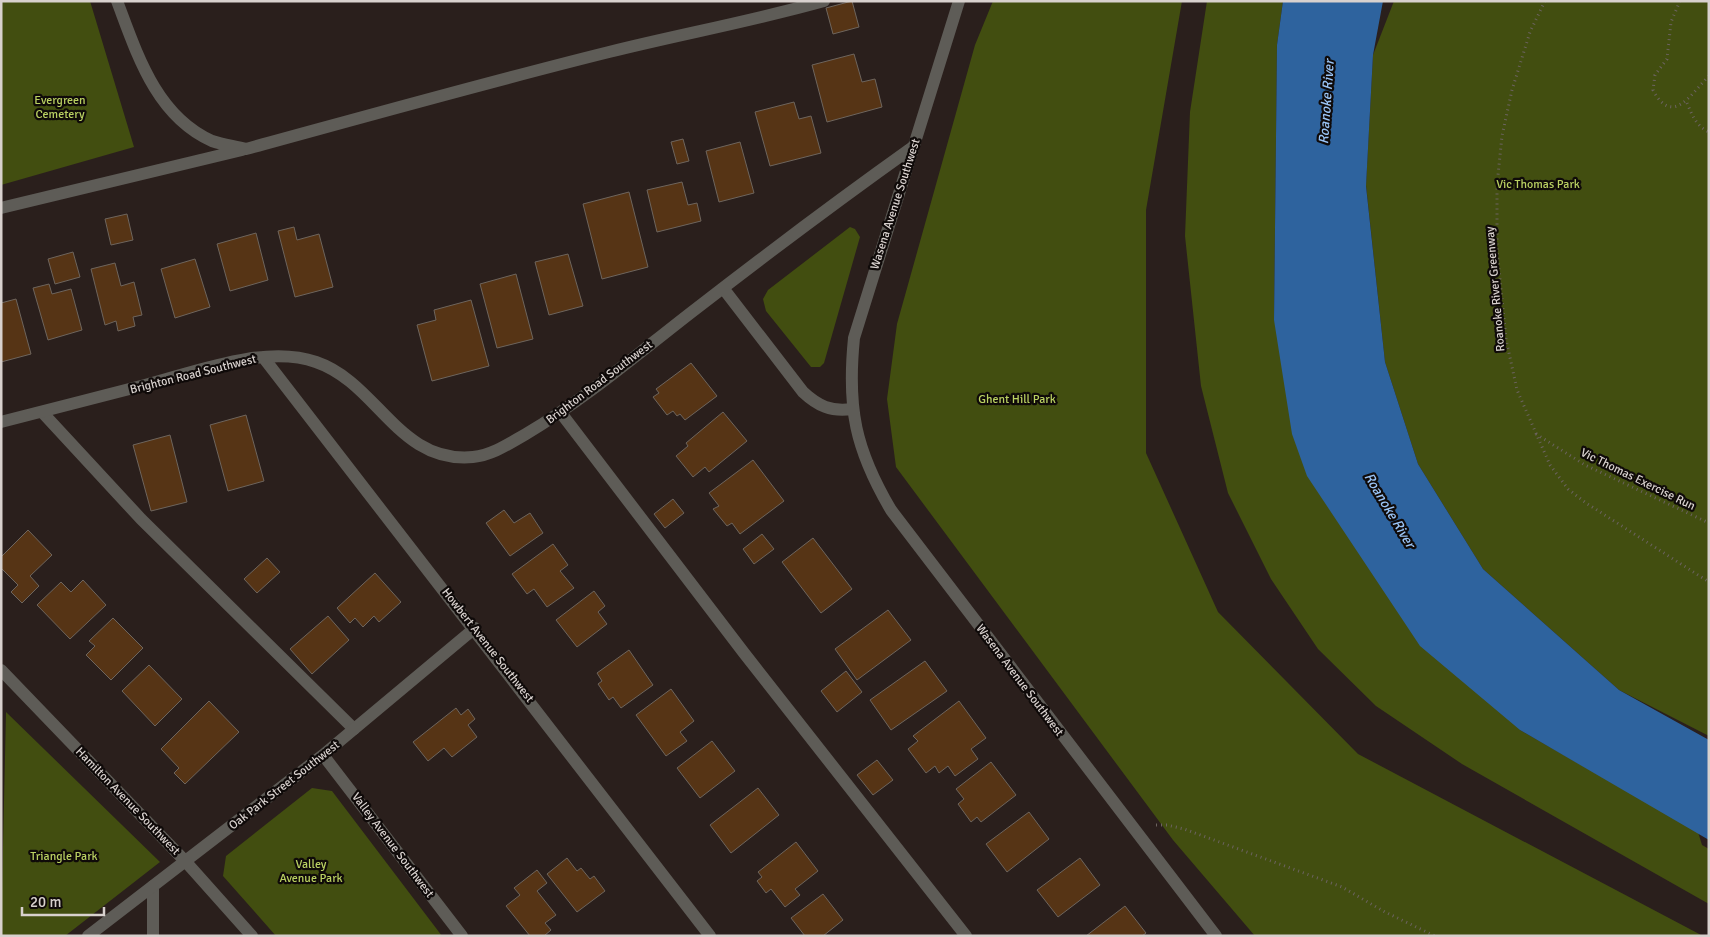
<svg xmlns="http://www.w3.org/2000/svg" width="1710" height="937" font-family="Signika,sans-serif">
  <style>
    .green { fill: #424e10 }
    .water { fill: #2e639e }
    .building { fill: #563415; stroke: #6e655d }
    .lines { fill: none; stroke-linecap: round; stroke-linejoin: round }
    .path { stroke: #6c6360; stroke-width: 3; stroke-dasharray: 1 4; stroke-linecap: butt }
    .lane { stroke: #5e5c57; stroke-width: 12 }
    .street { stroke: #5e5c57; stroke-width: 12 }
    .labels { text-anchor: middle; stroke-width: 4.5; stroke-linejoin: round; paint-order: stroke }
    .park-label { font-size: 12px; fill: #bad162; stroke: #0f0a09 }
    .street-label { font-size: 12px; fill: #d8d1ce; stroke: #0f0a09 }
    .water-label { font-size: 14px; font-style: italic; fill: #99c3f5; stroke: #0f0a09 }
  </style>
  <rect width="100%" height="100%" fill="#2a1f1c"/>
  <path class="green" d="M 1,1 L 90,1 L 134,147 L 1,185 Z
    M 993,1 L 1182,1 L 1146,210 L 1146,453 L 1218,612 L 1358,754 L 1703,936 L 1255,936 L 1173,840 L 896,467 L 887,399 L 897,324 L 975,45 Z
    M 1207,1 L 1283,1 L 1277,45 L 1274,320 L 1520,730 L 1698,832 L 1702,845 L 1709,849 L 1709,904 L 1462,764 L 1376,706 L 1318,649 L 1271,579 L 1228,493 L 1201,386 L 1185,236 L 1190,112 Z
    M 1394,1 L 1709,1 L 1709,736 L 1619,690 L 1483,569 L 1418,464 L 1385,362 L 1366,185 L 1373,55 Z
    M 850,227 L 855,229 L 860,237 L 824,363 L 820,367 L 811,367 L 766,311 L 763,299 L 768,290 Z
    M 6,712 L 160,862 L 65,936 L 1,936 Z
    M 312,788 L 332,791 L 442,936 L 276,936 L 223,876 L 226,856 Z"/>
  <path class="water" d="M 1283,1 L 1383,1 L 1373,55 L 1366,186 L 1385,362 L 1418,464 L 1483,569 L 1619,690 L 1709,740 L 1709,840 L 1520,730 L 1420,646 L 1307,476 L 1292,434 L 1274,320 L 1277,45 Z"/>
  <path class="building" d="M 852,1 L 859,27 L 833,34 L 826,8 Z
    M 854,54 L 862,82 L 875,79 L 882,107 L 827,122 L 812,65 Z
    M 794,102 L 799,119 L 811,116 L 821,153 L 770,166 L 755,112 Z
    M 683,139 L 689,161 L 677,164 L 671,142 Z
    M 740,142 L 754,193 L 719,202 L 706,151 Z
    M 682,182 L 688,205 L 697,203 L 701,221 L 657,232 L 647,190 Z
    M 629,192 L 648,267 L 602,279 L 583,204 Z
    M 127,214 L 133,240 L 111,245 L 105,219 Z
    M 294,227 L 297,240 L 319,234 L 333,287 L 295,297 L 278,231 Z
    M 256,233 L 268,280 L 230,291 L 217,244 Z
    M 73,252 L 80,277 L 55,284 L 48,259 Z
    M 568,254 L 583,306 L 549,315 L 535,262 Z
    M 195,259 L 210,307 L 175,318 L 161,269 Z
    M 115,263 L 121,286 L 134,282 L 142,315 L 133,317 L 135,326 L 118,331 L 116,321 L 105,325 L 91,269 Z
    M 516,274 L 533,339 L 497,348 L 480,284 Z
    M 49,284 L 52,294 L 71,289 L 82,330 L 48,340 L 33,288 Z
    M 16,299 L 31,354 L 1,362 L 1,303 Z
    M 471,300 L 489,366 L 432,381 L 417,325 L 436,320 L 434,310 Z
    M 691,363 L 717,396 L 685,420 L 680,414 L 677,416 L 673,411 L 667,415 L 653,397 L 659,393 L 656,389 Z
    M 723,412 L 747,441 L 709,472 L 705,467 L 693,477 L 676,456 L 688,446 L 686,443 Z
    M 246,415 L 264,481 L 228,491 L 210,425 Z
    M 170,435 L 187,502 L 151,511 L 133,445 Z
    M 753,460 L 784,501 L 740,534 L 732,523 L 727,526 L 713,509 L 719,506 L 709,493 Z
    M 673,499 L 684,513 L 665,528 L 654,514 Z
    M 504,510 L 514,523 L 530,513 L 543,533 L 510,556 L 486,523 Z
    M 28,530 L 52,555 L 30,576 L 39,586 L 22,603 L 11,592 L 18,585 L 1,568 L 1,557 Z
    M 762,534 L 774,549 L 754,564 L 743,549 Z
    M 813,538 L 852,589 L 821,613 L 782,562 Z
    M 553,544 L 568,565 L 560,571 L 574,588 L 547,607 L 534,589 L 527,594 L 512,574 Z
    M 267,558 L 280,572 L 257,593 L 244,579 Z
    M 375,573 L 401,602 L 379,622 L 374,616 L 363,627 L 355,618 L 350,623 L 337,608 Z
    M 83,580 L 106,605 L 70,639 L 37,605 L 61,582 L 71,592 Z
    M 594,591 L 605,606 L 598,612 L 607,624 L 577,647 L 556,620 Z
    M 888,610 L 911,640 L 857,680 L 835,649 Z
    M 328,616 L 349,640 L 312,674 L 290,649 Z
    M 113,618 L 143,648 L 111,680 L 86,655 L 95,646 L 89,641 Z
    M 629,650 L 653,685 L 621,708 L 613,697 L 609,700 L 598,684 L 602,681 L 597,673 Z
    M 925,661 L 947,691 L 891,730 L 870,700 Z
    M 149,665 L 182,699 L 155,726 L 122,691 Z
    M 846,671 L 862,692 L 837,712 L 821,691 Z
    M 671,689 L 694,721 L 680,732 L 687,741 L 666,756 L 636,715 Z
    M 209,701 L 239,732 L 185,784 L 174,773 L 179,768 L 161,749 Z
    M 959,701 L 986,738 L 971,749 L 978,759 L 955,776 L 948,766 L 939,773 L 935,766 L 926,773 L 908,749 L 918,741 L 913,736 Z
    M 456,708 L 461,715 L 468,709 L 475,719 L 468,725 L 477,737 L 452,757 L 444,748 L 428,761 L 413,742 Z
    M 712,741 L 735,771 L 700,798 L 677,768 Z
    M 877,760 L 893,780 L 873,795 L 857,775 Z
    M 991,762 L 1016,795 L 981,822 L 977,817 L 971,822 L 958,804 L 964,799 L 956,789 Z
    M 758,788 L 779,815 L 731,853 L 710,825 Z
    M 1029,812 L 1049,839 L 1007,872 L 986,844 Z
    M 796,842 L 818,871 L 795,889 L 800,895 L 785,907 L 771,889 L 766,893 L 757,881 L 762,877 L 758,872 Z
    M 567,858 L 577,871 L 581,868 L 590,879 L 594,876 L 605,891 L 577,912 L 547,874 Z
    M 1080,858 L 1100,885 L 1058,917 L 1037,890 Z
    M 537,870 L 547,883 L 537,891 L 556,915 L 545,923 L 551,930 L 544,936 L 530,936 L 506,906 L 520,895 L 514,888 Z
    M 823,894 L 843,920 L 823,936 L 805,936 L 791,918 Z
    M 1125,906 L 1146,933 L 1142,936 L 1086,936 Z"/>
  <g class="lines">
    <path class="path" d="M 1545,1 L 1530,32 L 1512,90 L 1502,136 L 1497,185 L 1497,250 L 1506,339 L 1517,390 L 1550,465 L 1568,489 L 1586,503 L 1709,582
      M 1680,1 L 1671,22 L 1667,59 L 1655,75 L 1653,90 C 1673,128 1692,92 1709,76
      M 1687,103 C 1692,115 1696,126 1709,132
      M 1536,434 L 1585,465 L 1709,523
      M 1156,825 L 1167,825 L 1184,829 L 1342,887 L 1385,912 L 1435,936"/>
    <path class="lane" d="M 117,1 C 137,54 156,116 212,141 C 223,145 235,146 246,149 C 367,116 488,82 609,52 C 681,34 753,21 824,1
      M 1,208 L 242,150
      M 42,412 L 141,519 L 354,729
      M 561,413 L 744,653 L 966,936
      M 153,936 L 153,886"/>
    <path class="street" d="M 959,1 L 854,338 C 847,408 855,449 891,510 L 1216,936
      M 723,288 L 803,392 C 818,406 831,412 852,409
      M 263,357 L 710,936
      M 1,422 C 49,410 97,397 145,385 C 195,372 266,344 316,362 C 378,383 398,464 473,457 C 493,455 510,443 526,434 C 587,398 641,351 697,308 C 768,253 840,199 913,147
      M 1,670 L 186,862 L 252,936
      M 323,755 L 462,936
      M 88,936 L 323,755 L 475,628"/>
  </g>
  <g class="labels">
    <g class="park-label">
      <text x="60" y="104">Evergreen<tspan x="60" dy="14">Cemetery</tspan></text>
      <text x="1538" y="188">Vic Thomas Park</text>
      <text x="1017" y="403">Ghent Hill Park</text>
      <text x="64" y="860">Triangle Park</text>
      <text x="311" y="868">Valley<tspan x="311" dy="14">Avenue Park</tspan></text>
    </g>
    <g class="street-label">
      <text transform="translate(895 204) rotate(-72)" y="4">Wasena Avenue Southwest</text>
      <text transform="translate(1495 289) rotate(-95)" y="4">Roanoke River Greenway</text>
      <text transform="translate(193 374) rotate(-14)" y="4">Brighton Road Southwest</text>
      <text transform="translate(599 382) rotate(-37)" y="4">Brighton Road Southwest</text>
      <text transform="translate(1638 479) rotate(26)" y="4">Vic Thomas Exercise Run</text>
      <text transform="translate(488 645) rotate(52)" y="4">Howbert Avenue Southwest</text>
      <text transform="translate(1020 680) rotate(53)" y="4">Wasena Avenue Southwest</text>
      <text transform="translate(284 785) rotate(-38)" y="4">Oak Park Street Southwest</text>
      <text transform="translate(128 801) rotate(46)" y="4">Hamilton Avenue Southwest</text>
      <text transform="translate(393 845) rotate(53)" y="4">Valley Avenue Southwest</text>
    </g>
    <g class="water-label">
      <text transform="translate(1326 102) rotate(-86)" y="5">Roanoke River</text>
      <text transform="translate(1390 510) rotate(59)" y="5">Roanoke River</text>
    </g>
  </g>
  <rect width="1710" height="937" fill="none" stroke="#d8d1ce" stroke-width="5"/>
  <path d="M22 907v8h82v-8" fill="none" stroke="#d8d1ce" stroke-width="2.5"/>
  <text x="30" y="907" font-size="15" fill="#d8d1ce" stroke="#0f0a09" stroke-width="4" paint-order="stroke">20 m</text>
</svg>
